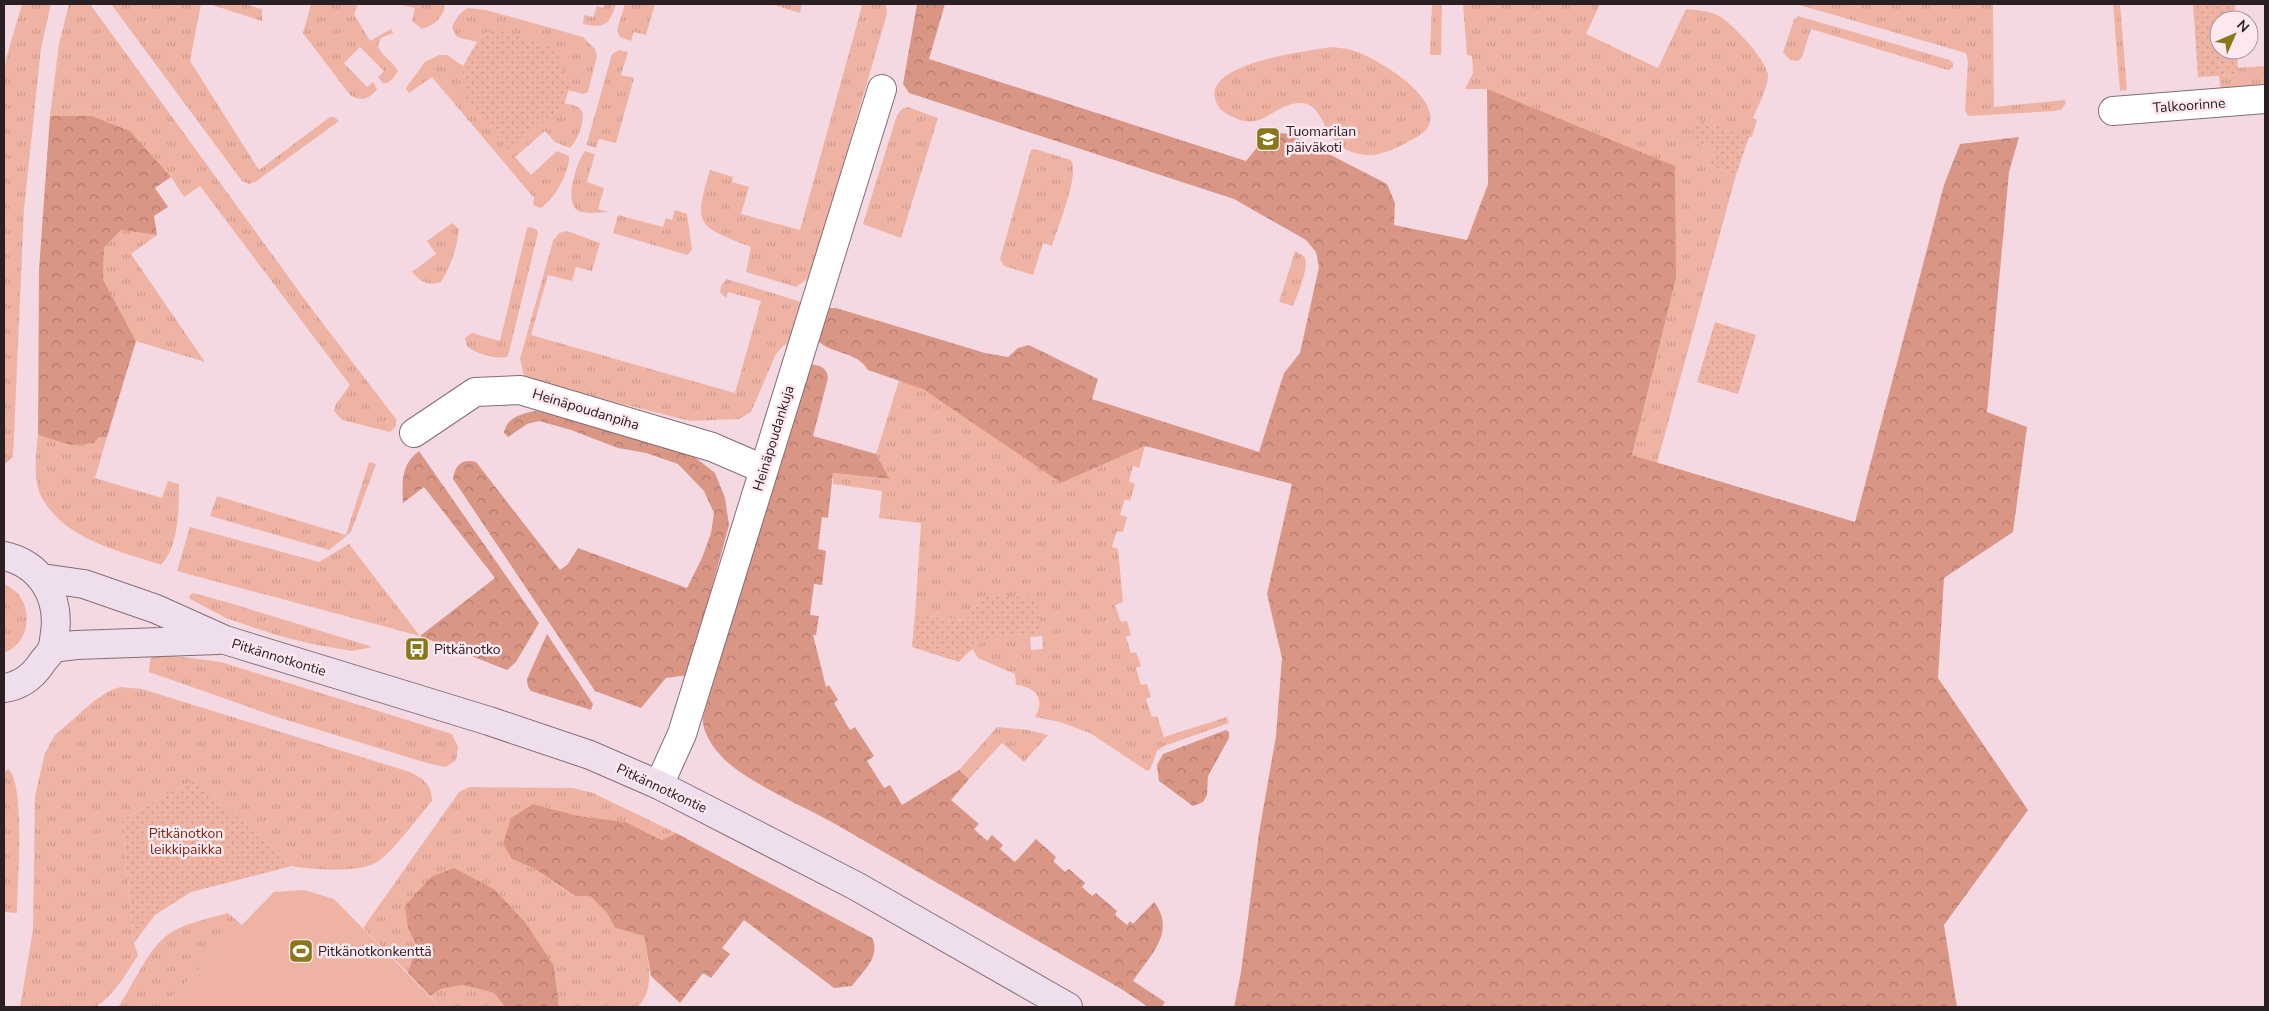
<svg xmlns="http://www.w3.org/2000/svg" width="2269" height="1011" font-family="'Nunito Sans',sans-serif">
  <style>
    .grass { fill: url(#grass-tufts); fill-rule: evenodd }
    .forest { fill: url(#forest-crowns) }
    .park { fill: url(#park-dots) }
    .pitch { fill: #efb3a4 }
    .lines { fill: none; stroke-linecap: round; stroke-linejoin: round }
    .street-casing { stroke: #846d75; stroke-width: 30 }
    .secondary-casing { stroke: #846d75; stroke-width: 30 }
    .street { stroke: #fff; stroke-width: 28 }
    .secondary { stroke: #efdeec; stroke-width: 28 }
    .labels { text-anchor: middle; stroke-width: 5; stroke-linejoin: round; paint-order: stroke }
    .street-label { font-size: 14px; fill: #2a2024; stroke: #fee8f0 }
    .poi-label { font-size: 14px; fill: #2a2024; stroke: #fee8f0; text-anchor: start }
    .park-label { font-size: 14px; fill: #7a2a17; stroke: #fee8f0 }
  </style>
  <defs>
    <pattern id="grass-tufts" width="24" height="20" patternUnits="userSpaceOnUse" patternTransform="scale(1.25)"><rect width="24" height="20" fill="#efb3a4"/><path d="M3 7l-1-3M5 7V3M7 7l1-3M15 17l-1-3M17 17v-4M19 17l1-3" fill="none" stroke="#cd9a8d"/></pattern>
    <pattern id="forest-crowns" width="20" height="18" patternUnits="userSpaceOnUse" patternTransform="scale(1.25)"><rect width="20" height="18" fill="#da9685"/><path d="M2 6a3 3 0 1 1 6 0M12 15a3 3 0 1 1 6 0" fill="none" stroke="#b17a6d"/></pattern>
    <pattern id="park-dots" width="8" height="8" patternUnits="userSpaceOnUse" patternTransform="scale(1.25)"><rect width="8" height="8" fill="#efb3a4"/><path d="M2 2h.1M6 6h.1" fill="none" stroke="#cd9a8d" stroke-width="1.8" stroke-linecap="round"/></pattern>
  </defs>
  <rect width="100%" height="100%" fill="#f4d9e3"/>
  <path class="grass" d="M 22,4 L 51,4 L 41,48 L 24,209 L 13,457 L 4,465 L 4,78 L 6,59 Z
    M 69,4 L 90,4 L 311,308 L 396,419 L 396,426 L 390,432 L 342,420 L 334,411 L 336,404 L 350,385 L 200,186 L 184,197 L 171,177 L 130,131 L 92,116 L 50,116 L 59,44 Z
    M 111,4 L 201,4 L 190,61 L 259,170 L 330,117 L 334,117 L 339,121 L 255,182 L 249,184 L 242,181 Z
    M 209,4 L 245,4 L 262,9 L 262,21 Z
    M 311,4 L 358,4 L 354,14 L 370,41 L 391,29 L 393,33 L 381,38 L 378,46 C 382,57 393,61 398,71 C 395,76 389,85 383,83 L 378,77 L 384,71 L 360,47 L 344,63 L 367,87 L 373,82 L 377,89 C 370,99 361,102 350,95 L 303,33 Z
    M 398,4 L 445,4 C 444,17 435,25 422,29 L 412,21 L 415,8 Z
    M 605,4 L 616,4 C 610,24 605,29 583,24 L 584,15 L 593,17 L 597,6 L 603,8 Z
    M 625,4 L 655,4 L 646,35 L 634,32 L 631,41 L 620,37 L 617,30 Z
    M 771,4 L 802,4 L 800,13 Z
    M 856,4 L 886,4 L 887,14 L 813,268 L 807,279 L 796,287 L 746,272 L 751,247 C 699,226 692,228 710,170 L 733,177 L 732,182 L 749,187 L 741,214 L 800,230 L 862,6 Z
    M 1432,4 L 1442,4 L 1441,55 L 1430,55 Z
    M 1463,4 L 1600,4 L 1586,34 L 1658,68 L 1686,9 C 1697,10 1709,11 1719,16 C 1732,23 1771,64 1768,78 C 1766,91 1758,106 1753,118 L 1757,120 L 1752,137 L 1687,140 L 1714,149 L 1709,165 L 1736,175 L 1657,463 L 1632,455 L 1676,279 L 1487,89 L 1465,89 L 1473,73 L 1472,56 L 1467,55 Z
    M 1796,4 L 1993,4 L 1994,107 L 2065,100 L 2066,103 L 2061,110 L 2054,111 L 1968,116 L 1965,110 L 1968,62 L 1966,53 Z
    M 2113,4 L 2120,4 L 2127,90 L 2120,91 Z
    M 468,8 L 486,10 L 583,37 L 595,49 L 597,56 L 588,92 L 583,94 L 568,90 L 571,81 L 487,32 L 477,42 L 457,37 L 452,28 C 454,20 461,11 468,8 Z
    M 1798,16 L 1950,60 L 1953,63 L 1953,67 L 1949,70 L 1944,69 L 1811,29 L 1802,57 L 1798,61 L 1790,60 L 1783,52 L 1794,20 Z
    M 1332,47 C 1338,48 1345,48 1351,50 C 1374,56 1437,94 1430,122 C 1428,131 1419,136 1411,140 C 1399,147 1384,155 1369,155 C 1319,153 1329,105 1302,103 C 1274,102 1262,134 1231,116 C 1225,113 1220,110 1217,104 C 1196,63 1309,51 1332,47 Z
    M 619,50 L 628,52 L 621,75 L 634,78 L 616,143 L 599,139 L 596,148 L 587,145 L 587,143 L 612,54 Z
    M 439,55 L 447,55 L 463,66 L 464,97 L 510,152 L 565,103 C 571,105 577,105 581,110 C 587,117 577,142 570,148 L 555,142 L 545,131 L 515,157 L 531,175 L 557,151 L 569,156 C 570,171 554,201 540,208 L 533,205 L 534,198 L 432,77 L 409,93 L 406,89 L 408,85 L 425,62 Z
    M 2265,66 L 2265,88 L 2221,92 L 2219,76 L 2238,75 L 2238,68 Z
    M 908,107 L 938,118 L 901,238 L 863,224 L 897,115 L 902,109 Z
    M 1035,149 L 1071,160 C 1080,175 1057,228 1052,246 L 1043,243 L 1033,275 L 1004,266 L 1000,259 L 1031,150 Z
    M 585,151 L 595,154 L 587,182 L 604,188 L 598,209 L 609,212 C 601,212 584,215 577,210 C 564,201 577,161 585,151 Z
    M 675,210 L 687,214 L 692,250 L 687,255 L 613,233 L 618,215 L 663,227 L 666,218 L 672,220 Z
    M 452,223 L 459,229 C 457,248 451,266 441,282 C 426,286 422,282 412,272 L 436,254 L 427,241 Z
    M 530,227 L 536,229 L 538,233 L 508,356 C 502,361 472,353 467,346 C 466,344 466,341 465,338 L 472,333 L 500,341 L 527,228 Z
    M 121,230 L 157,235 L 131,254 L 205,362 L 136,341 L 103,279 L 104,248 Z
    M 567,231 L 600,243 L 592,271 L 576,267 L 572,281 L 548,275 L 531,335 L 735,393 L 761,301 L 728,292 L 726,298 L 720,292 L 721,286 L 727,279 L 811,305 L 799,342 L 784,345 L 776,354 L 751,412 L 739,419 L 690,421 L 531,381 L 524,376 L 520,359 L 553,241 L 559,233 Z
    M 1295,251 C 1298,253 1303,254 1305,258 C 1309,268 1297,296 1293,306 L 1279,302 Z
    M 899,381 L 923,388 L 1061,483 L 1145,446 L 1139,468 L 1133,466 L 1129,481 L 1135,484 L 1130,501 L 1125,499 L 1120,515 L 1127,517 L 1123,532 L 1117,531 L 1112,547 L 1118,549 L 1123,602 L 1115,605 L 1121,622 L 1127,621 L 1131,635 L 1126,637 L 1131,653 L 1136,652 L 1141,666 L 1136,668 L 1141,685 L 1147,684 L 1151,697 L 1146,699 L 1152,717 L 1157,716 L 1164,737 L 1227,717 L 1229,723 L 1164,746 L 1157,751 L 1150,770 L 1147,771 L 1090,733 L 1060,722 L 1035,717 C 1046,698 1035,687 1016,685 L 1015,674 L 978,658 L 972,648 L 996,635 L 1040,634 L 986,596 L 965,620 L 915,615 L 921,523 L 879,518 L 882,491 L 833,484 L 833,473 L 890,479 L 876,454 ZM 1042,636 L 1043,649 L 1031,650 L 1030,637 Z
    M 38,435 L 70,445 L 99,437 L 107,437 L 95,478 L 162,498 L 168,481 L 179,484 C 179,509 179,546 161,565 C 118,550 64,540 41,496 C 33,480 36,452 38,435 Z
    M 369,462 L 376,464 L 351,532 L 329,550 L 210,516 L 217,496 L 346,535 Z
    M 190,527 L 319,562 L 349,544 L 420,636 L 177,571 Z
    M 4,584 C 34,596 35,640 4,653 Z
    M 193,593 L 230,603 L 373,647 L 352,651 L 312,644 L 276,635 L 226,618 L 190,599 L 189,596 Z
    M 151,653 L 221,662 L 452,734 L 458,747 L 456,760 L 446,767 L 430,764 L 277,717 L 149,672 Z
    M 120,687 L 142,689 L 410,772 C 424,779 432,785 432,801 C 419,816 392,853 377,862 C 360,873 312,870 292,866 L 196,779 L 122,820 L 134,943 L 138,955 C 126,974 115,994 96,1007 L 20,1007 L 33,930 L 35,796 L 45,753 L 55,735 L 94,701 L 109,691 Z
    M 997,727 L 1028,730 L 1048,735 L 1024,762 L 1002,743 L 969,779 L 959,770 Z
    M 8,769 C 26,783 17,887 17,913 L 4,912 L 4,772 Z
    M 469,787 L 573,788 L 593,793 L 676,833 L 663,840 L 626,822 L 579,816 L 534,804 L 512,859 L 535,869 L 574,896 L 590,896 L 607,913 L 615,928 L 644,936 C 647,961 657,985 638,1007 L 559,1007 L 554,966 L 408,928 L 416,945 L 408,973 L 363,928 L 459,792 Z
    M 228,913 L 242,925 L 162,1007 L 118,1007 C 133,986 146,952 166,936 C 183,923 208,919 228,913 Z
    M 463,985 L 494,993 L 505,1007 L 440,1007 L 430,996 L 441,989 Z"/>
  <path class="forest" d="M 917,4 L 945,4 L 929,59 L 1246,161 C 1261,144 1265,130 1290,134 L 1387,184 L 1395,203 L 1394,225 L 1467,240 L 1488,184 L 1487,89 L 1675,166 L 1676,279 L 1632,455 L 1855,522 L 1944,185 L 1960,144 L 2019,137 L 2009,172 L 1987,412 L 2027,427 L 2013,532 L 1944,578 L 1938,678 L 2028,810 L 1944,925 L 1957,1007 L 1234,1007 L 1241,972 L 1259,833 L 1276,736 L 1282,658 L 1267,594 L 1292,484 L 1145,446 L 1061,483 L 923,389 L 868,370 C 856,350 831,355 817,340 L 826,308 L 836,308 L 985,353 L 1008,357 L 1018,348 L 1029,345 L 1098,379 L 1092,399 L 1259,452 L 1284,373 L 1300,353 L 1319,267 L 1316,252 L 1306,240 L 1234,199 L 909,93 L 903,84 Z
    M 50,116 L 92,116 L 130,131 L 171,177 L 155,188 L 168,207 L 154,216 L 157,235 L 121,230 L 104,248 L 103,279 L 136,341 L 107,437 L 99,437 L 94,443 L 70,445 L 38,435 L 39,270 Z
    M 808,364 C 818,365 827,366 828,378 L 813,436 L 876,454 L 890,479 L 833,473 L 828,518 L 822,517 L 818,549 L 826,551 L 822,585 L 814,584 L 810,615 L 819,616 L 816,635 L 813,635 L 826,687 L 829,685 L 838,700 L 834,703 L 850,730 L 855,727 L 874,756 L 867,761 L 884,788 L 890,785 L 902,805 L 959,770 L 969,779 L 951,800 L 979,824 L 974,829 L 987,841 L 992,835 L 1003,845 L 1000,849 L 1015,862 L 1036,839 L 1056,857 L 1053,861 L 1065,872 L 1069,869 L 1085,883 L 1082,887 L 1092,896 L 1096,893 L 1117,911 L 1115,915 L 1127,925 L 1130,921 L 1133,924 L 1154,902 C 1177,932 1150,955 1133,981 L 1165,1002 L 1162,1007 L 1148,1007 L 1123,990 C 1028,935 932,880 837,825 C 804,806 752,785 725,760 C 714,749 702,733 703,718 L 773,466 Z
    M 535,411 L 565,413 L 692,455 L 715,473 L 725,498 L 729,525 L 688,675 L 666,678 L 641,708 L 595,691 L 453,479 C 455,465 462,458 476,462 L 560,570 L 568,564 L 578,548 L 687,588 L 702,558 L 711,533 L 714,513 L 704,491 L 678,464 L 646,453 L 618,448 L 571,430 L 539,421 L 527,424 L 508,437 L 504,433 C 506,417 522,414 535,411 Z
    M 419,451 L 539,623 L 516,662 L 507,670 L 420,636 L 495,578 L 424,487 L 403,503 C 402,482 401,464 419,451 Z
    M 547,634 L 593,704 L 591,710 L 531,691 L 528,687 L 527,679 Z
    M 1226,730 L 1229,732 L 1229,738 L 1208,776 L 1207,795 L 1203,802 L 1193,806 L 1159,781 L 1157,765 L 1163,754 Z
    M 533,804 L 579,816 L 626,822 L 662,840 L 676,833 L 872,938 C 881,957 863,971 852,986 L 834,988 L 744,920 L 722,948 L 730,954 L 711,978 L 703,973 L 680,1003 L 651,976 L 644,936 L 615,928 L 607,913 L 590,896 L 575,896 L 535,869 L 512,859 L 503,844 L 511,818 Z
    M 454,868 L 494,889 L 525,922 L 554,966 L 559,1007 L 505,1007 L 494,993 L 463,985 L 441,989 L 430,996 L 408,973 L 416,945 L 408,928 L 405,906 L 431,877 Z"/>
  <path class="park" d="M 2193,4 L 2235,4 L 2236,20 L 2219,20 L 2219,50 L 2237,50 L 2238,75 L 2198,77 Z
    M 499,30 L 556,49 L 564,74 L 571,81 L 565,103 L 510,152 L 463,97 L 463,66 L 477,42 L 487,32 Z
    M 1695,118 L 1749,137 L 1736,175 L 1709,165 L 1714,149 L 1687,140 Z
    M 1715,322 L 1756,335 L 1738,394 L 1697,382 Z
    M 986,596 L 1037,598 L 1041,634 C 1003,635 986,632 959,662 L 912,647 L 915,615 L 965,620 Z
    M 196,779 L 292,866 L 191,892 L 155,915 L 134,943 L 122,820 Z"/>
  <path class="pitch" d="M 304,890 L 334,899 L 440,1007 L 162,1007 L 274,892 Z"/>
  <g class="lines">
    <defs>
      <path id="street" d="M 2113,111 L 2265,99
        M 414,433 L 475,392 L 520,390 L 712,447 L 763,469
        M 659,785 L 682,734 L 882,89"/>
      <path id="secondary" d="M 4,556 C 41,564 60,597 55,633 C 54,638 54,644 52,649 C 50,654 44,659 41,664 C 32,677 20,686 4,688
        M 42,578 L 84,584 L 156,609 L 225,640 L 489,721 L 590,755 L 659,785 L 856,886 L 1068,1007
        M 52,648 L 76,645 L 218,640"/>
    </defs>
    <use href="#street" class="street-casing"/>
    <use href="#secondary" class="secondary-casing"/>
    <use href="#street" class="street"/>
    <use href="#secondary" class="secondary"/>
  </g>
  <defs>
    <symbol id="school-square" viewBox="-11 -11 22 22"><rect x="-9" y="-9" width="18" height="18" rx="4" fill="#8a771b" stroke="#fee8f0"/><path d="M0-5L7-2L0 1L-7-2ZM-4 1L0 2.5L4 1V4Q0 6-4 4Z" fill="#fff"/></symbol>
    <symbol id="bus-square" viewBox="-11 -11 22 22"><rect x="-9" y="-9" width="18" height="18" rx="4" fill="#8a771b" stroke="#fee8f0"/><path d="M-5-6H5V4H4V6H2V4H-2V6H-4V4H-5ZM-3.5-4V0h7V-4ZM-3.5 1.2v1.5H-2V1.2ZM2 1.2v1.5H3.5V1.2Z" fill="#fff"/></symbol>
    <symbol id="stadium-square" viewBox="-11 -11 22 22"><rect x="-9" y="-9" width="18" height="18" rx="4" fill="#8a771b" stroke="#fee8f0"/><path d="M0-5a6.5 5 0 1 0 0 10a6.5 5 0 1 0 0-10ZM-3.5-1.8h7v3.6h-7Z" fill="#fff"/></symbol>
  </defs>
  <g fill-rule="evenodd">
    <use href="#school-square" x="1254" y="125" width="28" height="28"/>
    <use href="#bus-square" x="403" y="635" width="28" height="28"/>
    <use href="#stadium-square" x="287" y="937" width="28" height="28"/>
  </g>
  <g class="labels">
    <g class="street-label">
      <text transform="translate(2189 105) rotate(-4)" y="5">Talkoorinne</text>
      <text transform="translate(586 409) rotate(17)" y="5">Heinäpoudanpiha</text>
      <text transform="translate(773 438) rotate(-73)" y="5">Heinäpoudankuja</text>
      <text transform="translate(279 657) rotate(17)" y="5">Pitkännotkontie</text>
      <text transform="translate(662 788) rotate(25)" y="5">Pitkännotkontie</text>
    </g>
    <g class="poi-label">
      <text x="1286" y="136">Tuomarilan<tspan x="1286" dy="16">päiväkoti</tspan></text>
      <text x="434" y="654">Pitkänotko</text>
      <text x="318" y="956">Pitkänotkonkenttä</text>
    </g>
    <g class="park-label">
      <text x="186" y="838">Pitkänotkon<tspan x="186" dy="16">leikkipaikka</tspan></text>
    </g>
  </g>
  <rect width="2269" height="1011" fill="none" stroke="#2a2024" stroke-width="10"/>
  <g transform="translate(2234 35) rotate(45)"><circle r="24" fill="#fee8f0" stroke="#a9989e"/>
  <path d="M0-4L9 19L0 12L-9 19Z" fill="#8a771b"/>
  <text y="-8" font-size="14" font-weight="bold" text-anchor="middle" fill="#2a2024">N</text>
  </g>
</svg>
